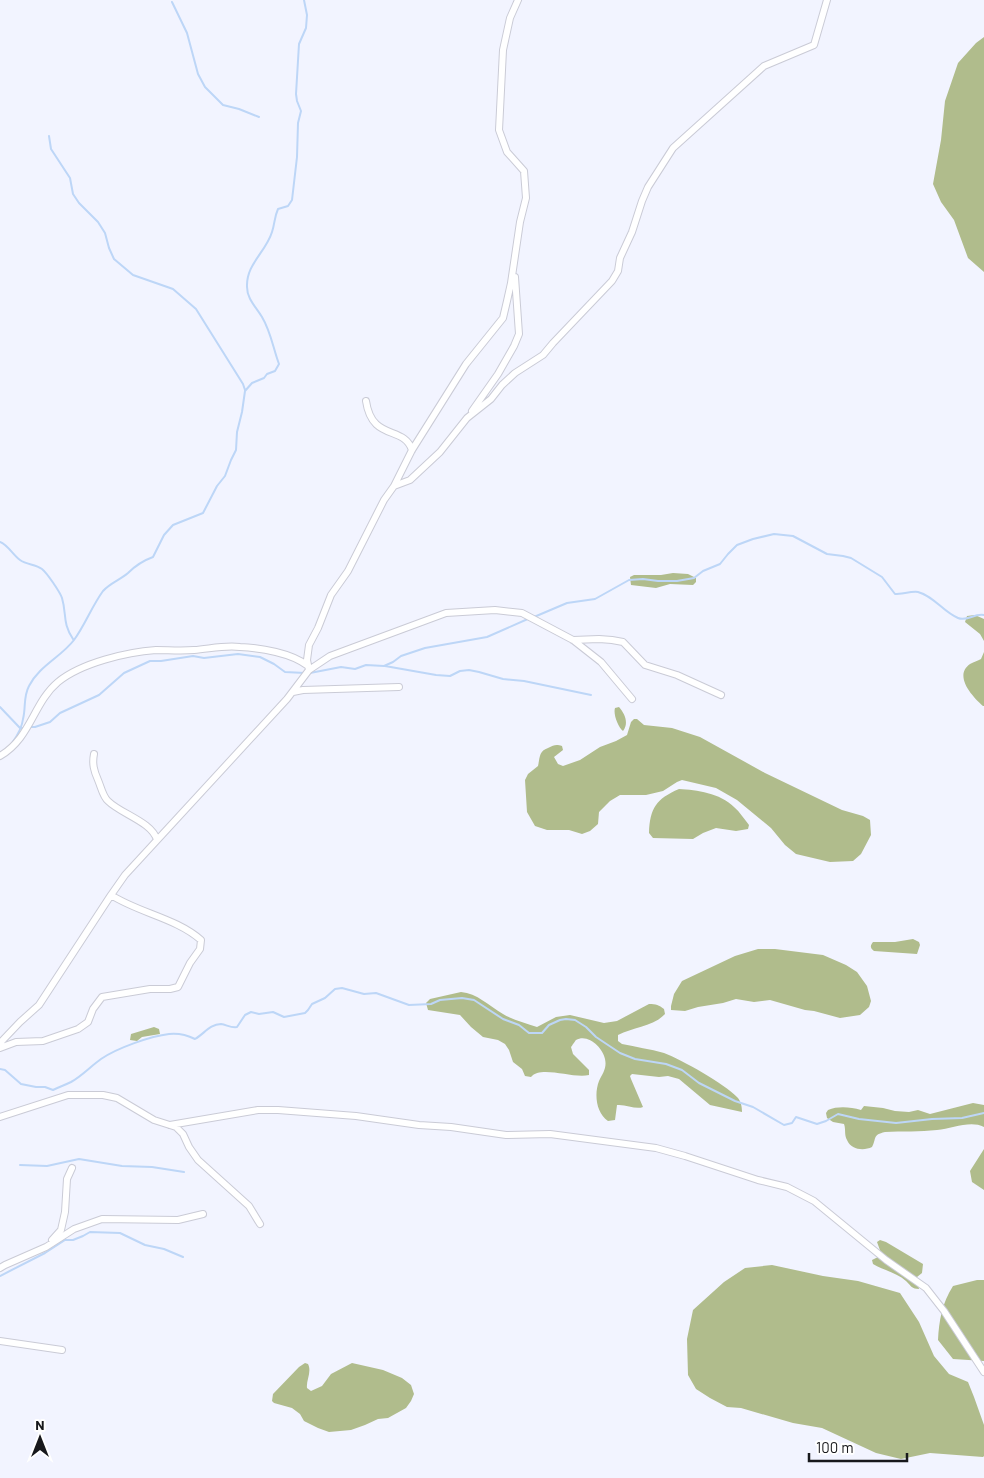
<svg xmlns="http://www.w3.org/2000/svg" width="984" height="1478" font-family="Barlow,sans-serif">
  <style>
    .forest { fill: #b0bc8c }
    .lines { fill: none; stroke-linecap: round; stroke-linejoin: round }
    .stream { stroke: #bdd6f7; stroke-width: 2 }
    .minor-casing { stroke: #cacbd6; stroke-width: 8 }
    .minor { stroke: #fff; stroke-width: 6 }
  </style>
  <rect width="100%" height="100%" fill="#f2f4ff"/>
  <path class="forest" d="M 984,37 L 984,272 L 968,258 L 954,220 L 941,202 L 933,184 L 941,140 L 945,101 L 958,63 L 976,43 Z
    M 673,573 L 688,574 L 696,578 L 696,582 L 693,585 L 670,584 L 656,588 L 631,585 L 630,577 L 634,575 L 661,575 Z
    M 975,615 L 984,619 L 984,641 L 980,634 L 965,622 L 967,616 Z
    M 984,652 L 984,706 L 983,706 C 973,697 953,676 970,664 C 973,662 978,661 981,659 Z
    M 619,707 C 625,714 629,723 623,731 C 618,727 613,714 615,708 Z
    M 634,719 L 637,719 L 644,725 L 672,728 L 700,737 L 765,773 L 842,810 L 863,816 L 870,820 L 871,835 L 861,854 L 853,861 L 830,862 L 796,854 L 785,845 L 771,828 L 737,800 L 716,788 L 682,780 L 677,782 L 663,791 L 646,795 L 620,795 L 610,801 L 599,812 L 598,824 L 590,831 L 582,834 L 569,830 L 547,830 L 535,826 L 527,812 L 525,780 L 528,774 L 538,766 C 540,757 539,751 548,748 C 554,745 556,744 562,746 L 563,750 L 554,757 L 558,764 L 563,766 L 580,760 L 600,747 L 616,741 L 627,735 L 631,722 Z
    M 679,789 C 697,790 720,793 734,807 C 740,812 744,819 749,825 L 748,829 L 736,831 L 716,828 L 703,833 L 693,839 L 653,838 L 649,833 C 650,808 656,799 679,789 Z
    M 913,939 L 919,942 L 920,945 L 917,954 L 874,951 C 870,948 870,946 873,942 L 895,942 Z
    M 758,949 L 775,949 L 823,955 L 846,965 L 857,972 L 867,986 L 871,1001 L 869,1007 L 860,1015 L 840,1018 L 814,1011 L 805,1010 L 770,1000 L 754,1002 L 736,999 L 723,1003 L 698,1007 L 685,1011 L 671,1010 L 671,1006 L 674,994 L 682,981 L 735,956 Z
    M 461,992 C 477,993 489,1006 503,1014 C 513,1020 526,1023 537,1027 L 556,1017 L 570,1015 L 604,1023 L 617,1021 L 649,1004 C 656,1004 659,1005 664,1009 L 665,1014 C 653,1027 633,1027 618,1035 L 618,1041 L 622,1044 C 636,1047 650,1049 664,1053 C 682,1060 725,1084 737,1097 C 741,1101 742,1107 742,1112 L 710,1105 L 679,1079 L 668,1076 L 659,1077 L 632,1074 L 630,1076 L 631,1079 L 643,1107 C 636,1110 626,1104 617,1105 L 615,1120 L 608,1121 C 596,1113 594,1094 599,1081 C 603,1073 607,1068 605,1059 C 603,1048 588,1033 576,1040 C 575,1041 572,1046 571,1047 L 573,1054 L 589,1070 L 589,1075 C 573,1079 541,1065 531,1077 L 525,1076 L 522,1069 L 513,1062 L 509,1050 L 505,1044 L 498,1040 L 483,1037 L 471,1027 L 460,1015 L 428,1010 L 426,1003 L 430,999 Z
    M 154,1027 L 159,1029 L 160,1034 L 142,1037 L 137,1041 L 130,1040 L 131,1034 Z
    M 973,1103 L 984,1105 L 984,1127 C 970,1120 952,1129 937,1130 C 920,1132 902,1131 885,1132 C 872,1135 877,1138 872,1147 C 864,1151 851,1150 847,1140 C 844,1135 846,1129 844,1124 L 833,1122 L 827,1118 L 826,1113 L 828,1110 C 838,1106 850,1107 861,1110 L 864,1106 L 883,1108 L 895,1111 L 909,1112 L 918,1110 L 930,1114 Z
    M 984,1149 L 984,1190 L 972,1182 L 970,1171 Z
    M 880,1240 L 886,1242 L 923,1264 L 922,1273 L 917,1277 L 919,1289 C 912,1289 911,1286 906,1281 C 897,1273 883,1270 873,1264 L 872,1260 L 878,1257 L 881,1253 L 877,1242 Z
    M 772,1265 L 823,1276 L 858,1281 L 900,1293 L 919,1322 L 934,1356 L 949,1374 L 968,1382 L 974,1397 L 984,1425 L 984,1456 L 983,1457 L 930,1453 L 901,1459 L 876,1453 L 822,1428 L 793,1423 L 741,1408 L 727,1407 L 710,1398 L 696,1389 L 688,1375 L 687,1339 L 693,1310 L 724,1282 L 745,1268 Z
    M 977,1280 L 984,1280 L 984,1361 L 953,1359 L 938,1340 C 939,1321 942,1303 953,1286 Z
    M 305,1363 L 308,1364 C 312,1372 306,1380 307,1388 L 311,1391 L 322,1386 L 331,1374 L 352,1363 L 383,1370 L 402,1378 L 411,1385 L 414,1394 L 411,1401 L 406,1408 L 388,1418 L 378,1419 L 365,1425 L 351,1430 L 329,1432 L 318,1428 L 304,1421 L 300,1414 L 292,1408 L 274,1403 L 272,1401 L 273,1394 L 299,1367 Z"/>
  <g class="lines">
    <path class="stream" d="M 172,2 L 187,33 L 198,74 L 205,87 L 223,105 L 239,109 L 259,117
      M 49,136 L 51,149 L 70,178 L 73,194 L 79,203 L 98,222 L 105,233 L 109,248 L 114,259 L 133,275 L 173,289 L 196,309 L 243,384 L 245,390
      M 0,542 C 8,545 13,555 20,560 C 27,565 35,564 42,569 C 47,573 60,592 62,598 C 67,615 62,622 73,639
      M 534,617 L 567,603 L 595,599 L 629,580 L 643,579 L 658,581 L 677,581 L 694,578 L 703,571 L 720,564 L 728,554 L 737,545 L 753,539 L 774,534 L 793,536 L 827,554 L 843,556 L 851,558 L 882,577 L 895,594 C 902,594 912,591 918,592 C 934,596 943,612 958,618 C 967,622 974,613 984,615
      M 385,666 L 436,675 L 450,676 L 460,671 L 469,670 L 479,672 L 503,679 L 524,681 L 591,695
      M 310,673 L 341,667 L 355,669 L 366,665 L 384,666 L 393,662 L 401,656 L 425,648 L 487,637 L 530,618
      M 0,707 L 20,728 L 24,728
      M 29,727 L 35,727 L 50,722 L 60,713 L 99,695 L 124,673 L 150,661 L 161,661 L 193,656 L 204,658 L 238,654 L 260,657 L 274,664 L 285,672 L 305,673
      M 12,743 C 17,736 22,728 23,719 C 26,708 23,697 29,686 C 39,666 61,657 74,640 C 85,625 92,606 103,591 C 110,583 120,580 128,573 C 136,565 142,561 153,557 L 164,535 L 173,525 L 203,513 L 217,486 L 225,476 L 231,460 L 236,450 L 237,432 L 242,412 L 245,391 L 252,383 L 264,378 L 267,374 L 275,371 L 279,364 C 273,348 271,332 262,317 C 256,307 247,299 247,287 C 246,264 266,252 272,232 C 275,223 274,218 278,209 L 288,206 L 292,200 L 297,157 L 298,123 L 301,111 L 297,101 L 296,94 L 299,44 L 306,28 L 307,15 L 304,0
      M 0,1069 L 5,1070 L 21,1084 L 36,1087 L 45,1087 L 53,1090 C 59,1087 65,1085 71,1082 C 82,1076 91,1066 101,1059 C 117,1048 151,1036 169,1034 C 179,1033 187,1035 195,1039 C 204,1034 210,1024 221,1024 C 227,1025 231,1028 237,1027 L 245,1015 L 251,1012 L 259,1014 L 273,1012 L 284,1017 L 305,1013 L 308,1010 L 312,1004 L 325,998 L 335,989 L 342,988 L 364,994 L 376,993 L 409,1005 L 431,1004 L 440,1000 L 462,998 L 474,1000 L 503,1019 L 519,1025 L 529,1033 L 542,1033 L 549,1025 L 560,1020 L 566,1019 L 575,1020 L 586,1027 L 596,1037 L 620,1053 L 635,1059 L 666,1064 L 682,1070 L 699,1083 L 735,1101 L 753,1107 L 784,1125 L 792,1123 L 796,1117 L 817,1124 L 826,1121 L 838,1114 L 859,1119 L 896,1123 L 932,1119 L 962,1118 L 984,1113
      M 20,1165 L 47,1166 L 79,1159 L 122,1166 L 152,1167 L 184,1172
      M 0,1276 L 45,1253 L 65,1240 L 73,1240 L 83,1236 L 90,1232 L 120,1233 L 145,1245 L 164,1249 L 183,1257"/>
    <defs>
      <path id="minor" d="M 366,401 C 372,442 404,425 412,450
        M 472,411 L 498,374 L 514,346 L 519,334 L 515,277
        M 394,486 L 412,450 L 466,364 L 503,318 L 507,301 L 511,283 L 520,222 L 526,198 L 524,171 L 507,152 L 499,130 L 503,50 L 510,18 L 518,0
        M 573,640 L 599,639 L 612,640 L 623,642 L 645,665 L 677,675 L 721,695
        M 309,670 L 330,656 L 446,613 L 495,610 L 522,613 L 573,640 L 601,662 L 632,699
        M 293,692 L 303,690 L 399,687
        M 94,754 C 92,764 94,771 98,780 C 101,787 103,797 108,801 C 121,814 152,822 157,840
        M 0,756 C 31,738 33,703 58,682 C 81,663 127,652 156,650 C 168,650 181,651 194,650 C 209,649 224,645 240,647 C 261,648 292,653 308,666
        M 0,1043 L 20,1022 L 39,1005 L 111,895 L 125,875 L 287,699 L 309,670 L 307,660 L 309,645 L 318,628 L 331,595 L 348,571 L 384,500 L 394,486 L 410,480 L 440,452 L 467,418 L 491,399 L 502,385 L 515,373 L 543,355 L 553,343 L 612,281 L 618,271 L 620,258 L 632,232 L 642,201 L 648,187 L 673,148 L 764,66 L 814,45 L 827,0
        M 0,1048 L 16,1042 L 43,1041 L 78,1029 L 88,1022 L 93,1009 L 102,997 L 150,989 L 170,989 L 178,987 L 190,963 L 200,949 L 201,940 C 176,918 139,913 111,895
        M 0,1117 L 68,1095 L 103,1095 L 117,1098 L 154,1120 L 176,1127 L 183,1134 L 189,1147 L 198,1160 L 249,1206 L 260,1224
        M 170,1125 L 258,1110 L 278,1110 L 356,1116 L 419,1125 L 451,1127 L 506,1135 L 550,1134 L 656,1148 L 685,1156 L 758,1180 L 787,1187 L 814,1201 L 886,1260 L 926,1288 L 944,1311 L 984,1372
        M 52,1240 L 61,1230 L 65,1212 L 67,1179 L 72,1168
        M 0,1268 L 5,1265 L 46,1247 L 74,1229 L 102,1219 L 178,1220 L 203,1214
        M 0,1341 L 62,1350"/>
    </defs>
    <use href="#minor" class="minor-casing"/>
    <use href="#minor" class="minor"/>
  </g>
  <g transform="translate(40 1438)" stroke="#ffffff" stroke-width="4" paint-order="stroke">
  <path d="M0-4L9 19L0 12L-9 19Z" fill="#18191c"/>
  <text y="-8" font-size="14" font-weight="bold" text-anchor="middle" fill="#18191c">N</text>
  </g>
  <path d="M809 1453v8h98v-8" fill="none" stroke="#18191c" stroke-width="2.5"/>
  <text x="816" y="1453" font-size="15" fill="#18191c" stroke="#ffffff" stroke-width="4" paint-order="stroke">100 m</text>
</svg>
